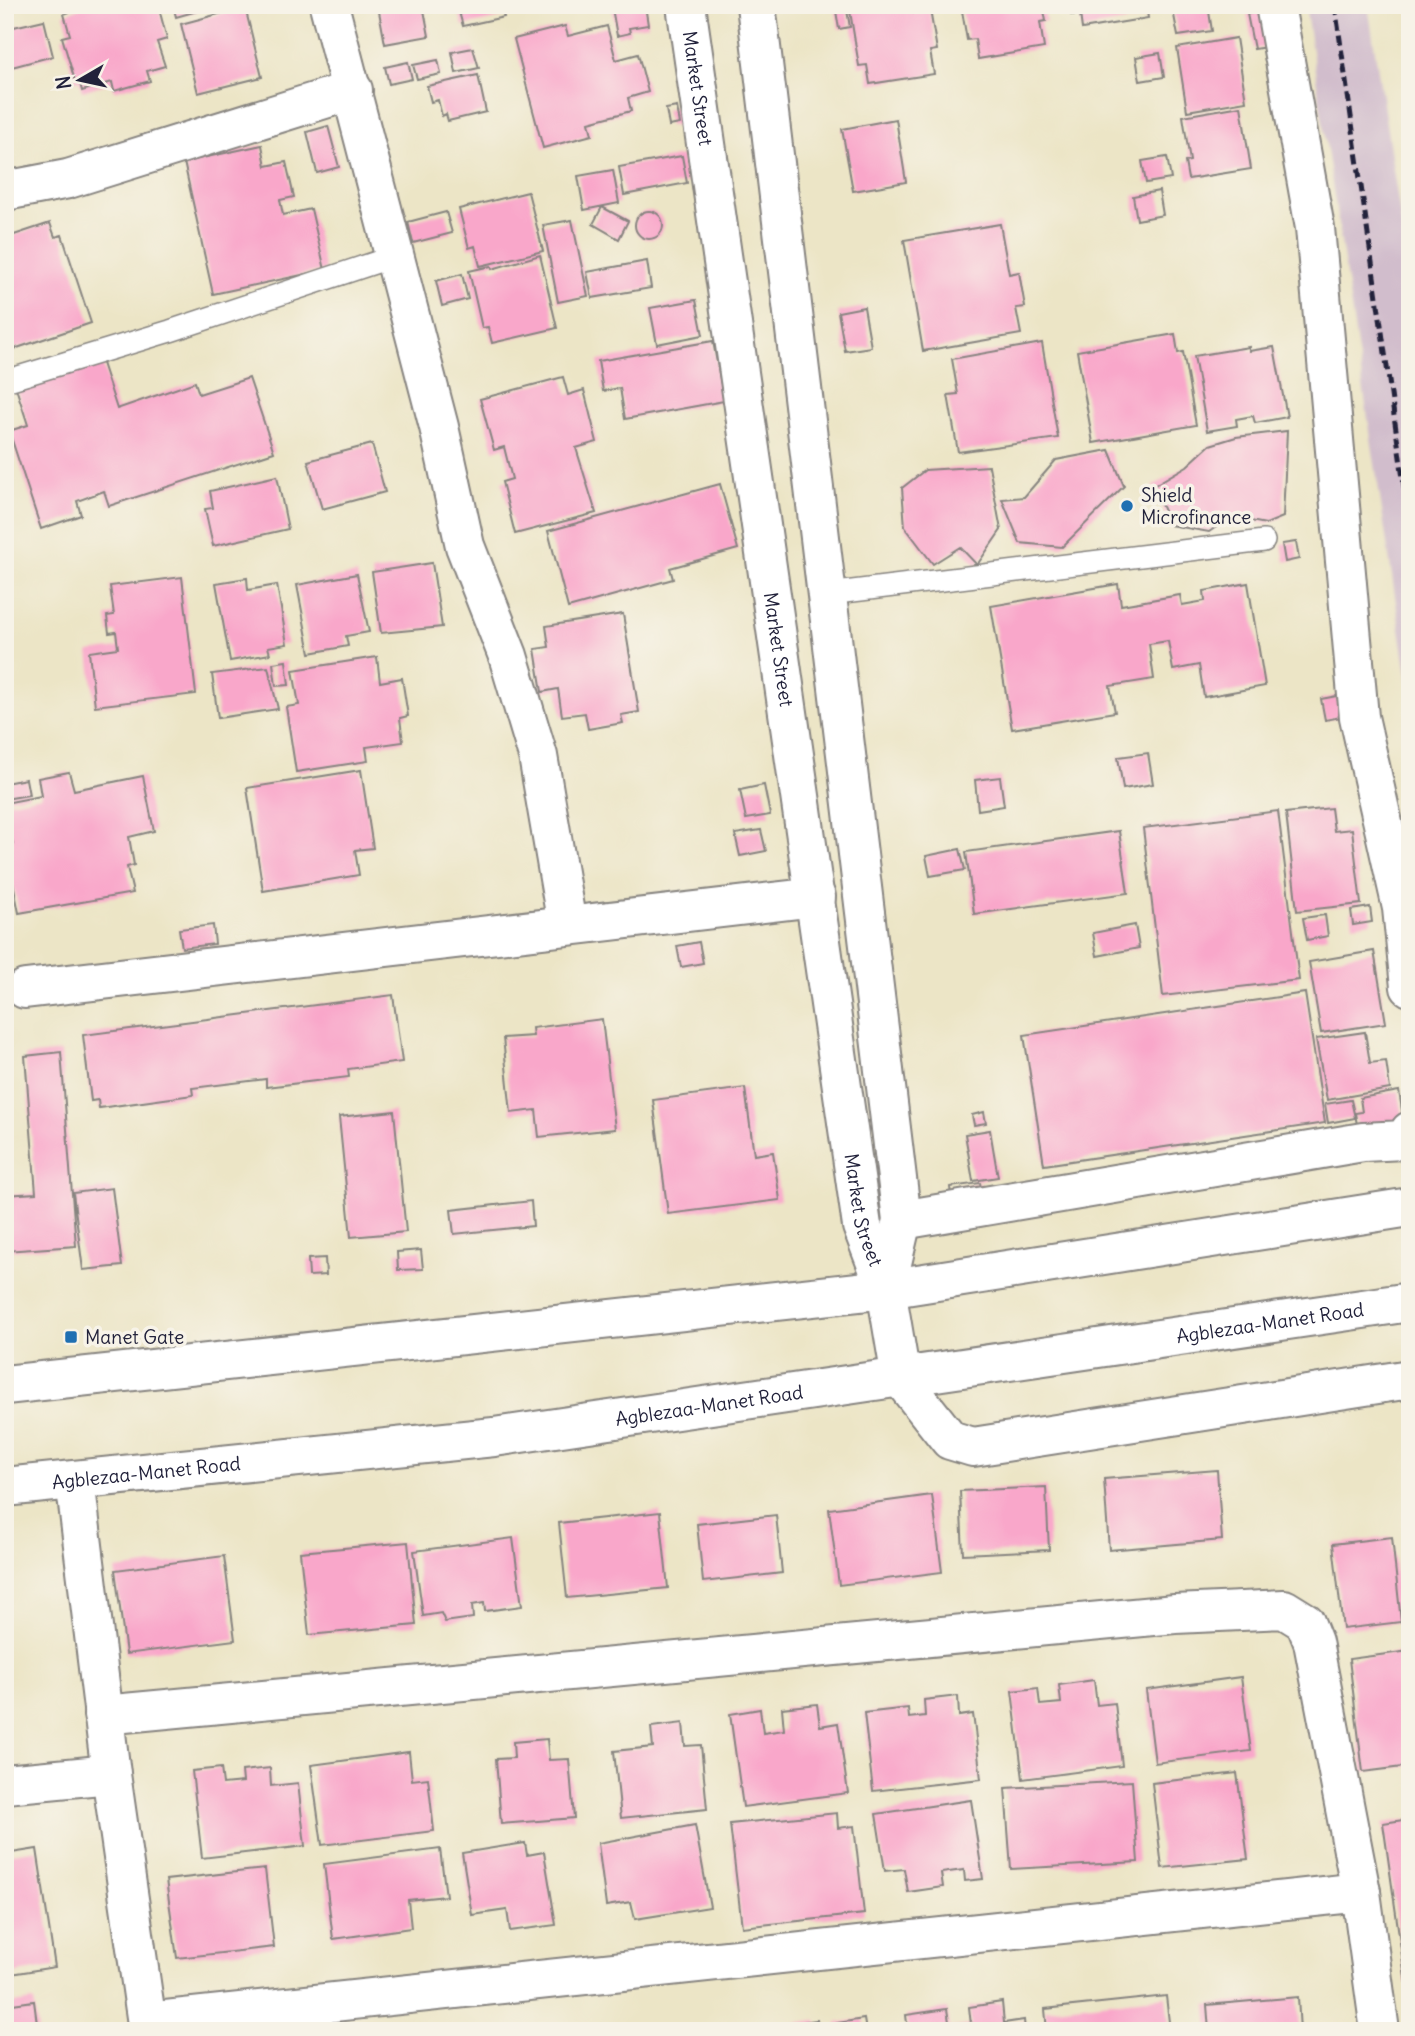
<svg xmlns="http://www.w3.org/2000/svg" width="1415" height="2036" font-family="Delius,sans-serif">
  <style>
    .industrial { fill: #d1bdcc }
    .building { fill: #f9a7ca }
    .lines { fill: none; stroke-linecap: round; stroke-linejoin: round }
    .service-casing { stroke: #878480; stroke-width: 24 }
    .minor-casing { stroke: #878480; stroke-width: 42 }
    .secondary-casing { stroke: #878480; stroke-width: 42 }
    .service { stroke: #fff; stroke-width: 21 }
    .minor { stroke: #fff; stroke-width: 38 }
    .secondary { stroke: #fff; stroke-width: 38 }
    .rail { stroke: #22223b; stroke-width: 5; stroke-dasharray: 10 5; stroke-linecap: butt }
    .poi-dot { fill: #1f6fb2; stroke: #f7f3e8; stroke-width: 2.5 }
    .labels { text-anchor: middle; stroke-width: 7; stroke-linejoin: round; paint-order: stroke }
    .street-label { font-size: 19px; fill: #22223b; stroke: #f7f3e8 }
    .poi-label { font-size: 19px; fill: #22223b; stroke: #f7f3e8; text-anchor: start }
  </style>
  <rect width="100%" height="100%" fill="#f7f3e8"/>
  <filter id="ink" filterUnits="userSpaceOnUse"><feTurbulence type="fractalNoise" baseFrequency=".0143" numOctaves="2"/><feDisplacementMap in="SourceGraphic" scale="14" xChannelSelector="R" yChannelSelector="G"/><feConvolveMatrix kernelMatrix="1 2 1 2 8 2 1 2 1" color-interpolation-filters="sRGB"/></filter>
  <filter id="wash" filterUnits="userSpaceOnUse"><feTurbulence type="fractalNoise" baseFrequency=".00686" numOctaves="4" result="noise"/><feDisplacementMap in="SourceGraphic" scale="28" xChannelSelector="R" yChannelSelector="G"/><feGaussianBlur stdDeviation="1.57" result="paint"/><feColorMatrix in="noise" values="0 0 0 0 0 0 0 0 0 0 0 0 0 0 0 0 0 1.4 0 .05"/><feComposite in="paint" operator="in"/></filter>
  <g filter="url(#wash)">
    <rect width="100%" height="100%" fill="#ece5c6"/>
    <path class="industrial" d="M 1305,5 L 1368,5 L 1410,281 L 1410,694 Z"/>
    <g id="blocks">
      <path class="building" d="M 87,5 L 158,5 L 167,39 L 157,42 L 165,66 L 147,71 L 150,81 L 114,91 L 112,82 L 82,91 L 79,80 L 75,81 L 62,37 L 70,35 L 64,14 Z
        M 173,5 L 215,5 L 215,6 L 176,17 Z
        M 423,5 L 429,36 L 385,44 L 378,6 Z
        M 457,5 L 501,5 L 504,17 L 463,26 Z
        M 627,5 L 645,5 L 648,25 L 629,28 L 630,33 L 617,36 L 612,8 Z
        M 835,5 L 846,5 L 850,27 L 839,29 Z
        M 849,5 L 913,5 L 914,13 L 930,10 L 937,50 L 930,51 L 934,74 L 870,84 L 867,65 L 859,66 Z
        M 961,5 L 1043,5 L 1046,21 L 1040,22 L 1044,48 L 978,59 L 975,39 L 967,40 Z
        M 1070,5 L 1146,5 L 1148,18 L 1082,29 L 1080,14 L 1071,15 Z
        M 1172,5 L 1208,5 L 1212,31 L 1178,36 Z
        M 245,7 L 262,77 L 198,93 L 181,24 Z
        M 1266,10 L 1273,46 L 1254,49 L 1247,14 Z
        M 44,20 L 53,56 L 12,67 L 5,29 Z
        M 565,26 L 568,36 L 607,26 L 616,60 L 638,54 L 648,92 L 628,98 L 631,111 L 589,122 L 592,135 L 543,148 L 514,39 Z
        M 1236,38 L 1246,101 L 1187,111 L 1177,48 Z
        M 473,48 L 479,68 L 456,73 L 452,52 Z
        M 1160,53 L 1164,77 L 1140,81 L 1136,57 Z
        M 438,60 L 441,74 L 417,79 L 413,65 Z
        M 408,62 L 412,79 L 389,84 L 385,67 Z
        M 478,75 L 486,112 L 448,121 L 446,114 L 442,116 L 438,100 L 431,102 L 427,86 Z
        M 1241,106 L 1251,169 L 1188,179 L 1185,162 L 1190,161 L 1183,116 Z
        M 677,107 L 680,124 L 669,126 L 666,109 Z
        M 896,119 L 906,182 L 853,191 L 842,129 Z
        M 328,126 L 339,167 L 317,173 L 307,132 Z
        M 262,145 L 266,166 L 286,162 L 294,197 L 280,200 L 283,215 L 311,209 L 325,270 L 213,294 L 184,162 Z
        M 682,156 L 687,183 L 624,195 L 619,167 Z
        M 1167,157 L 1171,179 L 1146,183 L 1142,161 Z
        M 613,170 L 619,203 L 584,210 L 578,176 Z
        M 1159,191 L 1163,215 L 1137,220 L 1133,196 Z
        M 528,192 L 543,251 L 480,266 L 475,246 L 469,248 L 459,209 Z
        M 602,207 L 628,221 L 619,239 L 593,224 Z
        M635 225a14 14 0 1 1 28 0a14 14 0 1 1-28 0Z
        M 446,212 L 452,233 L 413,243 L 408,222 Z
        M 572,220 L 588,296 L 558,302 L 543,225 Z
        M 50,223 L 55,237 L 62,235 L 91,323 L 5,352 L 5,238 Z
        M 1000,224 L 1009,274 L 1019,272 L 1025,307 L 1016,308 L 1021,334 L 923,351 L 904,240 Z
        M 540,255 L 557,328 L 492,343 L 488,327 L 482,328 L 469,271 L 491,266 L 492,269 Z
        M 647,261 L 651,288 L 592,298 L 587,272 Z
        M 462,274 L 468,299 L 442,306 L 436,281 Z
        M 696,300 L 703,335 L 657,344 L 650,308 Z
        M 864,307 L 871,347 L 845,351 L 838,312 Z
        M 1175,334 L 1178,353 L 1183,352 L 1196,425 L 1093,443 L 1077,351 Z
        M 713,341 L 724,401 L 625,419 L 620,388 L 603,391 L 598,361 Z
        M 1042,343 L 1058,438 L 958,452 L 948,395 L 958,394 L 952,359 Z
        M 1249,347 L 1249,351 L 1274,347 L 1287,417 L 1255,423 L 1253,416 L 1236,419 L 1237,426 L 1207,431 L 1194,356 Z
        M 101,360 L 117,409 L 195,382 L 199,394 L 249,378 L 274,452 L 109,506 L 104,491 L 77,501 L 81,515 L 41,529 L 9,431 L 28,425 L 16,388 Z
        M 563,377 L 568,395 L 584,390 L 597,442 L 576,448 L 596,513 L 515,534 L 502,482 L 512,479 L 504,447 L 494,450 L 480,399 Z
        M 1287,431 L 1283,517 L 1266,524 L 1230,517 L 1209,532 L 1170,525 L 1153,486 L 1187,466 L 1210,445 L 1236,437 Z
        M 372,444 L 385,492 L 322,509 L 308,461 Z
        M 1109,450 L 1124,486 L 1062,547 L 1020,543 L 1002,499 L 1024,497 L 1056,460 Z
        M 989,466 L 1001,530 L 977,565 L 960,547 L 933,564 L 905,527 L 902,488 L 925,470 Z
        M 277,476 L 288,529 L 213,546 L 205,509 L 213,508 L 210,491 Z
        M 720,484 L 738,549 L 670,568 L 673,579 L 568,608 L 548,531 Z
        M 1296,542 L 1299,559 L 1285,562 L 1282,544 Z
        M 432,563 L 442,627 L 381,633 L 372,572 Z
        M 357,574 L 369,632 L 346,636 L 348,646 L 310,653 L 297,585 Z
        M 182,577 L 196,694 L 95,706 L 89,652 L 118,648 L 116,632 L 109,633 L 107,616 L 114,615 L 110,586 Z
        M 247,578 L 248,590 L 277,585 L 287,644 L 268,647 L 270,654 L 230,661 L 216,583 Z
        M 1248,583 L 1265,686 L 1204,697 L 1199,665 L 1173,670 L 1168,641 L 1149,644 L 1154,679 L 1110,686 L 1115,712 L 1012,729 L 991,606 L 1118,584 L 1121,605 L 1180,595 L 1182,605 L 1205,601 L 1204,591 Z
        M 623,614 L 639,712 L 621,715 L 623,723 L 588,729 L 585,713 L 562,716 L 558,689 L 542,692 L 535,649 L 549,647 L 546,626 Z
        M 377,657 L 380,682 L 402,678 L 408,716 L 400,718 L 403,742 L 366,747 L 368,761 L 296,772 L 286,707 L 299,705 L 293,670 Z
        M 286,661 L 289,685 L 276,686 L 273,663 Z
        M 268,667 L 278,709 L 218,718 L 212,674 Z
        M 1337,696 L 1341,717 L 1325,720 L 1321,699 Z
        M 1148,753 L 1153,784 L 1123,789 L 1118,757 Z
        M 361,770 L 373,848 L 355,850 L 359,875 L 263,891 L 247,788 Z
        M 69,772 L 74,790 L 143,776 L 154,831 L 129,837 L 134,865 L 127,867 L 133,893 L 19,913 L 6,847 L 13,845 L 5,803 L 41,796 L 38,778 Z
        M 1000,777 L 1004,806 L 978,810 L 975,780 Z
        M 26,779 L 29,795 L 5,799 L 5,783 Z
        M 764,785 L 770,815 L 746,819 L 740,790 Z
        M 1331,808 L 1334,831 L 1352,829 L 1361,904 L 1297,911 L 1286,813 Z
        M 1278,811 L 1299,980 L 1163,996 L 1143,828 Z
        M 761,830 L 766,851 L 740,856 L 735,834 Z
        M 1119,831 L 1128,893 L 974,914 L 966,852 Z
        M 960,849 L 965,870 L 930,876 L 926,856 Z
        M 1370,907 L 1372,922 L 1353,925 L 1351,910 Z
        M 1325,915 L 1328,936 L 1307,940 L 1303,918 Z
        M 213,925 L 215,944 L 182,948 L 179,929 Z
        M 1135,925 L 1139,948 L 1097,956 L 1093,933 Z
        M 699,942 L 703,963 L 681,967 L 677,946 Z
        M 1374,951 L 1386,1023 L 1321,1033 L 1309,962 Z
        M 1305,993 L 1325,1123 L 1044,1165 L 1024,1035 Z
        M 393,995 L 402,1062 L 348,1069 L 349,1077 L 266,1087 L 266,1079 L 192,1088 L 193,1095 L 99,1108 L 98,1100 L 91,1101 L 83,1035 Z
        M 602,1019 L 615,1129 L 539,1137 L 536,1110 L 511,1113 L 503,1038 L 533,1036 L 532,1028 Z
        M 1365,1032 L 1370,1063 L 1386,1061 L 1390,1089 L 1327,1100 L 1316,1039 Z
        M 61,1052 L 76,1246 L 5,1251 L 5,1195 L 36,1193 L 25,1056 Z
        M 745,1088 L 754,1155 L 773,1152 L 780,1200 L 668,1214 L 653,1100 Z
        M 1399,1091 L 1405,1129 L 1359,1137 L 1355,1113 L 1362,1112 L 1360,1098 Z
        M 1351,1100 L 1355,1118 L 1328,1123 L 1325,1104 Z
        M 394,1111 L 406,1232 L 351,1237 L 339,1117 Z
        M 984,1112 L 986,1123 L 974,1125 L 972,1115 Z
        M 990,1130 L 998,1177 L 973,1181 L 965,1134 Z
        M 980,1183 L 983,1198 L 952,1203 L 950,1187 Z
        M 112,1188 L 122,1266 L 83,1270 L 73,1193 Z
        M 531,1201 L 533,1226 L 454,1234 L 451,1210 Z
        M 421,1250 L 423,1269 L 398,1270 L 397,1252 Z
        M 325,1258 L 326,1275 L 309,1276 L 308,1259 Z
        M 1217,1470 L 1222,1540 L 1109,1550 L 1104,1479 Z
        M 1046,1487 L 1049,1550 L 963,1554 L 960,1491 Z
        M 932,1495 L 942,1572 L 839,1585 L 829,1509 Z
        M 660,1512 L 668,1588 L 567,1598 L 559,1523 Z
        M 776,1515 L 782,1573 L 703,1582 L 697,1524 Z
        M 1392,1537 L 1401,1622 L 1343,1629 L 1333,1544 Z
        M 513,1538 L 522,1606 L 485,1611 L 484,1603 L 472,1605 L 473,1618 L 445,1622 L 441,1613 L 423,1616 L 414,1551 Z
        M 408,1542 L 416,1625 L 309,1635 L 300,1552 Z
        M 224,1556 L 235,1640 L 126,1654 L 115,1570 Z
        M 1410,1651 L 1410,1766 L 1363,1772 L 1349,1659 Z
        M 1241,1677 L 1251,1751 L 1155,1763 L 1146,1690 Z
        M 1094,1680 L 1097,1705 L 1115,1703 L 1122,1766 L 1023,1779 L 1012,1691 L 1038,1688 L 1040,1705 L 1061,1703 L 1059,1685 Z
        M 958,1696 L 959,1716 L 973,1714 L 981,1779 L 873,1791 L 864,1713 L 908,1708 L 909,1718 L 925,1716 L 924,1700 Z
        M 817,1704 L 820,1726 L 838,1723 L 848,1793 L 743,1807 L 730,1714 L 760,1709 L 763,1733 L 784,1730 L 782,1708 Z
        M 683,1723 L 685,1746 L 701,1745 L 707,1809 L 621,1818 L 614,1751 L 653,1747 L 651,1727 Z
        M 547,1739 L 549,1760 L 569,1759 L 574,1818 L 501,1824 L 496,1759 L 514,1758 L 513,1742 Z
        M 409,1752 L 412,1780 L 428,1778 L 434,1831 L 322,1845 L 311,1765 Z
        M 221,1768 L 223,1784 L 243,1782 L 242,1771 L 270,1768 L 271,1786 L 298,1783 L 305,1846 L 202,1858 L 192,1771 Z
        M 1237,1773 L 1248,1859 L 1162,1868 L 1152,1783 Z
        M 1132,1781 L 1138,1862 L 1011,1869 L 1005,1788 Z
        M 971,1800 L 983,1879 L 965,1881 L 964,1870 L 941,1873 L 943,1887 L 908,1892 L 904,1869 L 885,1871 L 876,1814 Z
        M 837,1813 L 838,1828 L 854,1826 L 864,1914 L 742,1927 L 730,1824 Z
        M 1410,1819 L 1410,1983 L 1406,1984 L 1383,1823 Z
        M 695,1825 L 710,1907 L 635,1919 L 631,1902 L 606,1906 L 598,1843 Z
        M 525,1843 L 527,1855 L 544,1852 L 556,1925 L 510,1931 L 507,1910 L 472,1915 L 462,1853 Z
        M 37,1849 L 55,1967 L 5,1975 L 5,1854 Z
        M 440,1849 L 446,1896 L 408,1900 L 411,1928 L 333,1939 L 324,1864 Z
        M 265,1869 L 274,1947 L 177,1958 L 166,1880 Z
        M 1166,1996 L 1170,2031 L 1047,2031 L 1045,2009 Z
        M 1298,1997 L 1300,2031 L 1209,2031 L 1207,2005 Z
        M 34,2001 L 38,2031 L 5,2031 L 5,2005 Z
        M 1002,2002 L 1004,2023 L 1024,2020 L 1025,2031 L 908,2031 L 906,2015 L 947,2009 L 950,2028 L 971,2025 L 969,2007 Z
        M 864,2019 L 866,2031 L 838,2031 L 837,2023 Z
        M 817,2020 L 819,2031 L 783,2031 L 782,2025 Z"/>
    </g>
  </g>
  <g filter="url(#ink)">
    <use href="#blocks" fill-opacity="0" stroke="#878480" stroke-width="2"/>
    <g class="lines">
      <defs>
        <path id="service" d="M 5,381 L 170,331 L 395,256
          M 828,594 L 1264,541"/>
        <g id="minor">
          <path d="M 329,5 L 439,427 L 465,546 L 508,656 L 538,756 L 567,925"/>
          <path id="s1" d="M 686,5 L 862,1226 L 886,1289 L 901,1378 L 950,1440 L 973,1447 L 1410,1379"/>
          <path d="M 756,5 L 902,1220 L 886,1289"/>
          <path d="M 1275,5 L 1315,228 L 1359,717 L 1402,908 L 1410,987"/>
          <path d="M 5,191 L 68,179 L 353,90"/>
          <path d="M 25,989 L 816,897"/>
          <path d="M 902,1220 L 1363,1142 L 1404,1140 L 1410,1131"/>
          <path d="M 75,1480 L 111,1774 L 148,2031"/>
          <path d="M 103,1715 L 1175,1614 L 1284,1609 L 1305,1622 L 1313,1642 L 1361,1892 L 1380,2031"/>
          <path d="M 5,1784 L 111,1774"/>
          <path d="M 147,2022 L 1361,1892"/>
        </g>
        <g id="secondary">
          <path d="M 5,1385 L 886,1289 L 1410,1207"/>
          <path id="s2" d="M 5,1487 L 494,1437 L 1410,1302"/>
        </g>
      </defs>
      <use href="#service" class="service-casing"/>
      <use href="#minor" class="minor-casing"/>
      <use href="#secondary" class="secondary-casing"/>
      <use href="#service" class="service"/>
      <use href="#minor" class="minor"/>
      <use href="#secondary" class="secondary"/>
      <path class="rail" d="M 1335,5 L 1410,527"/>
    </g>
  </g>
  <g class="poi-dot">
    <circle cx="1127" cy="506" r="7"/>
    <rect x="64" y="1330" width="14" height="14" rx="3.5"/>
  </g>
  <g class="labels">
    <g class="street-label">
      <text dy="7" stroke="none"><textPath href="#s1" startOffset="84">Market Street</textPath></text>
      <text dy="7" stroke="none"><textPath href="#s1" startOffset="651">Market Street</textPath></text>
      <text dy="7" stroke="none"><textPath href="#s1" startOffset="1218">Market Street</textPath></text>
      <text dy="7" stroke="none"><textPath href="#s2" startOffset="1276">Agblezaa-Manet Road</textPath></text>
      <text dy="7" stroke="none"><textPath href="#s2" startOffset="709">Agblezaa-Manet Road</textPath></text>
      <text dy="7" stroke="none"><textPath href="#s2" startOffset="142">Agblezaa-Manet Road</textPath></text>
    </g>
    <g class="poi-label">
      <text x="1141" y="502">Shield<tspan x="1141" dy="22">Microfinance</tspan></text>
      <text x="85" y="1344">Manet Gate</text>
    </g>
  </g>
  <rect width="1415" height="2036" fill="none" stroke="#f7f3e8" stroke-width="28"/>
  <g transform="translate(80 80) rotate(261)" stroke="#f7f3e8" stroke-width="5" paint-order="stroke">
  <path d="M0-5L12 26L0 18L-12 26Z" fill="#22223b"/>
  <text y="-10" font-size="19" font-weight="bold" text-anchor="middle" fill="#22223b">N</text>
  </g>
</svg>
